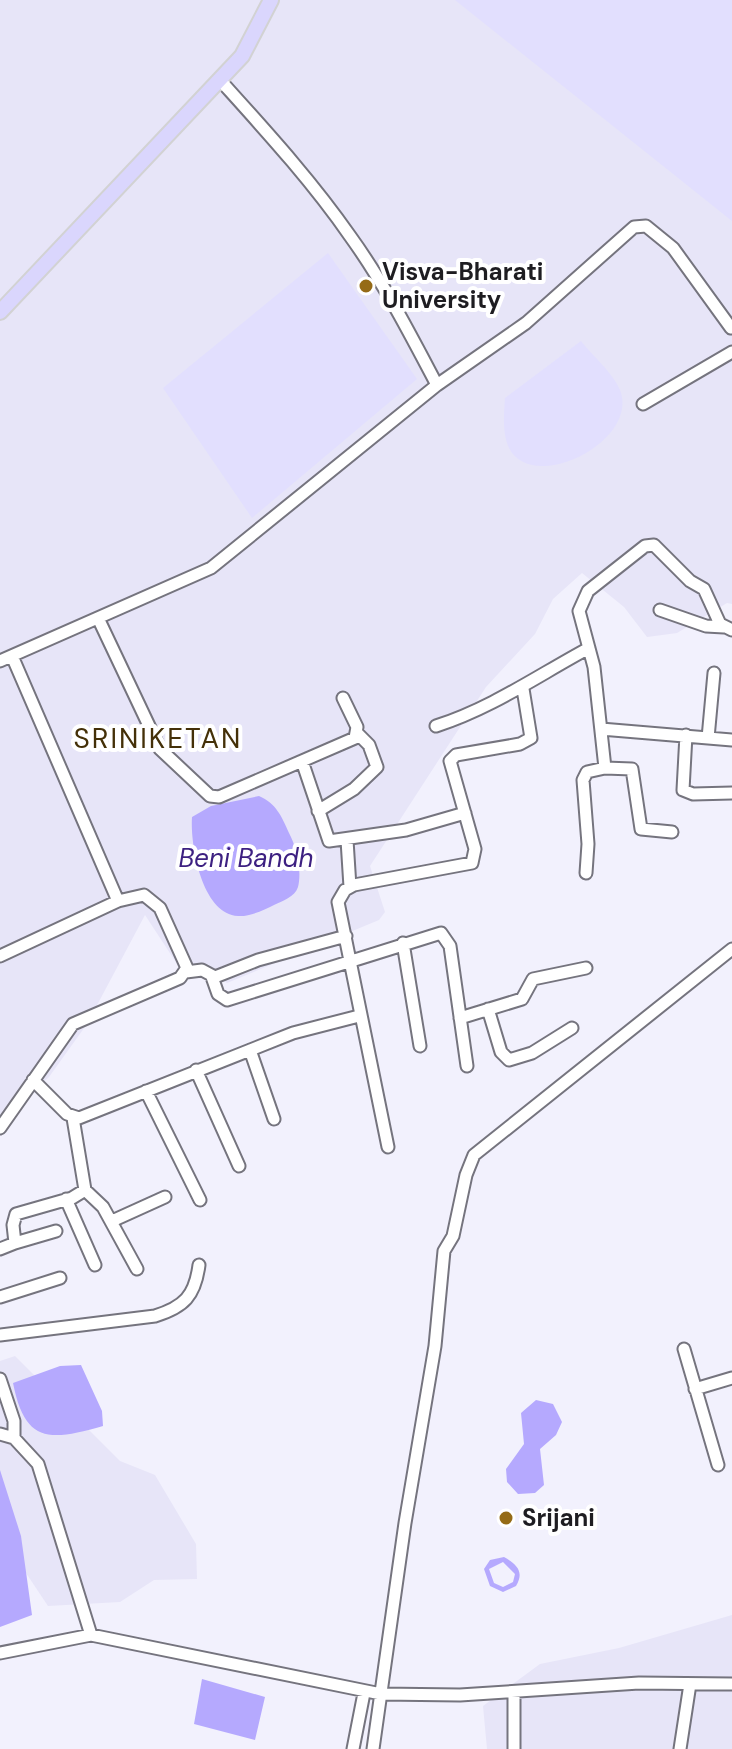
<svg xmlns="http://www.w3.org/2000/svg" width="732" height="1749" font-family="'DM Sans',sans-serif">
  <style>
    .built { fill: #e7e5f8 }
    .green { fill: #e2dffe }
    .water { fill: #b5a9fe; fill-rule: evenodd }
    .lines { fill: none; stroke-linecap: round; stroke-linejoin: round }
    .minor-casing { stroke: #75747e; stroke-width: 15 }
    .major-casing { stroke: #d2d2d3; stroke-width: 18 }
    .minor { stroke: #fff; stroke-width: 11 }
    .major { stroke: #dad6fd; stroke-width: 14 }
    .poi-dot { fill: #956b16; stroke: #fff; stroke-width: 3 }
    .labels { text-anchor: middle; stroke-width: 8; stroke-linejoin: round; paint-order: stroke }
    .poi-label { font-size: 24px; font-weight: bold; fill: #1e1d21; stroke: #fff; text-anchor: start }
    .water-label { font-size: 26px; font-style: italic; fill: #3d2081; stroke: #fff }
    .quarter-label { font-size: 28px; letter-spacing: 2px; fill: #443008; stroke: #fff }
  </style>
  <rect width="100%" height="100%" fill="#f2f1fd"/>
  <path class="built" d="M 0,0 L 732,0 L 732,604 L 727,603 L 677,633 L 647,637 L 624,607 L 582,573 L 553,599 L 535,634 L 486,687 L 370,866 L 385,912 L 379,920 L 227,983 L 200,965 L 179,967 L 145,915 L 87,1024 L 49,1077 L 0,1120 Z
    M 15,1356 L 120,1461 L 155,1475 L 196,1544 L 197,1579 L 154,1580 L 120,1602 L 48,1606 L 0,1534 L 0,1361 Z
    M 732,1615 L 732,1749 L 487,1749 L 483,1706 L 540,1664 L 619,1648 Z"/>
  <path class="green" d="M 455,0 L 732,0 L 732,221 Z
    M 328,253 L 417,379 L 252,518 L 163,388 Z
    M 581,341 C 592,355 613,373 620,390 C 640,441 533,495 509,448 C 502,433 504,414 505,398 Z"/>
  <path class="water" d="M 259,796 C 276,803 282,817 289,833 C 297,848 302,871 298,887 C 295,897 282,901 274,905 C 264,910 249,917 238,916 C 202,914 190,845 192,817 L 211,806 Z
    M 81,1365 L 102,1411 L 103,1426 C 50,1441 25,1444 13,1383 L 60,1366 Z
    M 536,1400 L 553,1404 L 562,1422 L 556,1435 L 540,1449 L 544,1485 L 535,1493 L 518,1494 L 507,1482 L 506,1469 L 524,1444 L 521,1413 Z
    M 0,1470 L 21,1536 L 32,1615 L 0,1627 Z
    M 504,1557 C 516,1564 525,1571 516,1586 L 503,1592 L 490,1586 L 484,1569 L 490,1560 ZM 503,1562 L 515,1574 L 513,1582 L 503,1587 L 494,1583 L 489,1569 Z
    M 202,1679 L 265,1697 L 255,1740 L 194,1724 Z"/>
  <g class="lines">
    <defs>
      <path id="minor" d="M 220,80 C 265,130 311,180 350,236 C 384,283 410,334 437,385
        M 643,404 L 732,352
        M 660,610 L 706,626 L 724,627
        M 98,618 L 160,749 L 210,796 L 219,797 L 355,738 L 357,727 L 343,698
        M 12,656 L 118,901
        M 0,661 L 211,568 L 437,385 L 526,323 L 634,227 L 646,226 L 673,248 L 731,328
        M 436,726 C 492,708 537,676 589,648
        M 601,729 L 732,740
        M 686,735 L 683,790 L 693,794 L 732,793
        M 708,738 L 714,673
        M 302,761 L 329,841 L 406,830 L 465,813
        M 605,768 L 594,667 L 579,611 L 588,591 L 645,546 L 654,545 L 690,581 L 704,589 L 720,624 L 732,630
        M 318,811 L 354,789 L 377,767 L 369,745 L 358,734
        M 347,840 L 350,887
        M 586,873 L 588,844 L 583,780 L 587,772 L 605,768 L 632,769 L 641,829 L 672,832
        M 403,943 L 420,1046
        M 0,956 L 118,901 L 144,895 L 160,908 L 187,968 L 180,978 L 73,1024 L 0,1128
        M 186,972 L 202,970 L 215,977 L 258,960 L 346,936
        M 212,977 L 218,994 L 227,1000 L 441,933 L 450,946 L 467,1066
        M 488,1009 L 501,1052 L 509,1060 L 532,1053 L 572,1028
        M 460,1018 L 522,999 L 533,979 L 586,968
        M 250,1050 L 274,1119
        M 196,1070 L 239,1166
        M 33,1080 L 67,1114 L 79,1118 L 293,1033 L 359,1016
        M 146,1091 L 200,1200
        M 388,1147 L 338,902 L 345,890 L 354,885 L 472,863 L 475,849 L 450,761 L 456,755 L 520,744 L 531,738 L 523,689
        M 85,1190 L 103,1207 L 137,1269
        M 66,1199 L 95,1265
        M 112,1221 L 165,1197
        M 15,1243 L 56,1231
        M 0,1249 L 15,1243 L 13,1225 L 16,1214 L 72,1198 L 85,1190 L 73,1118
        M 0,1297 L 60,1278
        M 0,1335 L 155,1316 C 184,1307 195,1296 199,1265
        M 684,1349 L 718,1465
        M 0,1379 L 14,1421 L 14,1438
        M 695,1389 L 732,1378
        M 0,1434 L 14,1438 L 38,1464 L 91,1635
        M 0,1653 L 91,1635 L 381,1694 L 460,1695 L 639,1683 L 732,1684
        M 353,1749 L 364,1693
        M 373,1749 L 405,1523 L 435,1346 L 444,1251 L 453,1236 L 466,1175 L 474,1155 L 732,949
        M 514,1749 L 514,1692
        M 680,1749 L 690,1684"/>
      <path id="major" d="M 0,312 L 242,56 L 271,0"/>
    </defs>
    <use href="#minor" class="minor-casing"/>
    <use href="#major" class="major-casing"/>
    <use href="#minor" class="minor"/>
    <use href="#major" class="major"/>
  </g>
  <g class="poi-dot">
    <circle cx="366" cy="286" r="8"/>
    <circle cx="506" cy="1518" r="8"/>
  </g>
  <g class="labels">
    <g class="poi-label">
      <text x="382" y="280">Visva-Bharati<tspan x="382" dy="28">University</tspan></text>
      <text x="522" y="1526">Srijani</text>
    </g>
    <g class="water-label">
      <text x="246" y="867">Beni Bandh</text>
    </g>
    <g class="quarter-label">
      <text x="158" y="748">SRINIKETAN</text>
    </g>
  </g>
</svg>
